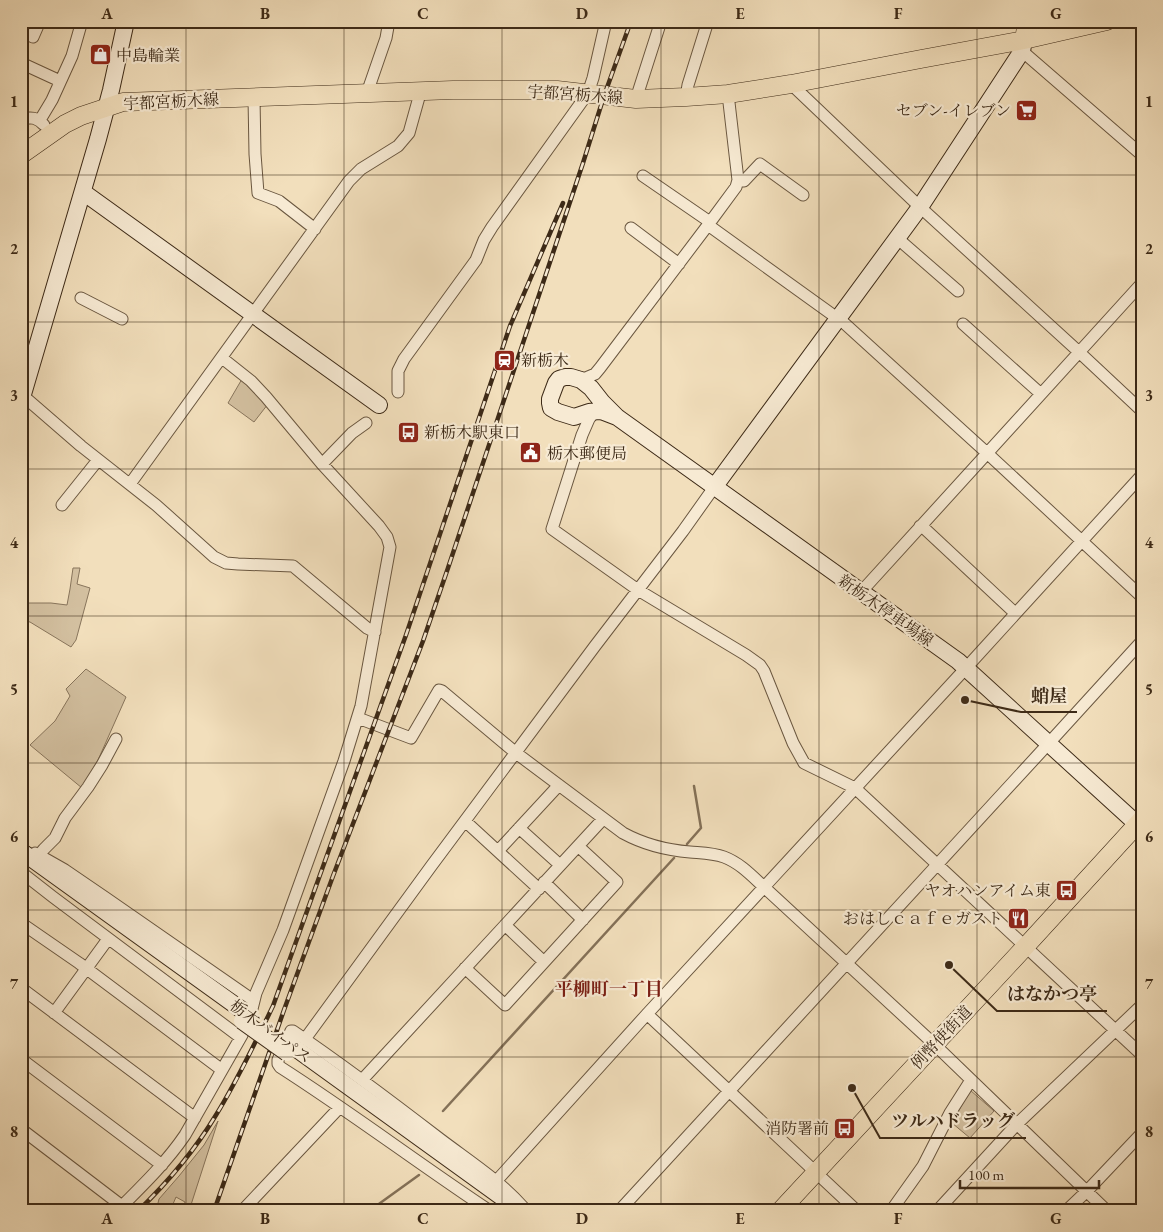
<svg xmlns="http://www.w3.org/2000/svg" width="1163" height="1232" font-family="'EB Garamond','Noto Serif JP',serif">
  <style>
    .green { fill: #d3c0a0; stroke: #88755c }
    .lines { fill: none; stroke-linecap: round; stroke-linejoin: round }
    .stream { stroke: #847158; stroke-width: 2.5 }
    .street-casing { stroke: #6a5740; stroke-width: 13 }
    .secondary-casing { stroke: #3d2a17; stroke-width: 18 }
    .primary-casing { stroke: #3d2a17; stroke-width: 19 }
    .street { stroke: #f7ead3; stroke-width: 11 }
    .secondary { stroke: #f7ead3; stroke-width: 16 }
    .primary { stroke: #f2dfbc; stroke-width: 18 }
    .rail-casing { stroke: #3d2a17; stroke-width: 4.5 }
    .rail { stroke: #f7ead3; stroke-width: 2.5; stroke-dasharray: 8; stroke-linecap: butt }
    .secondary-bridge-casing { stroke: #3d2a17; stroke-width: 18; stroke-linecap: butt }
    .secondary-bridge { stroke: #f7ead3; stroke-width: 16 }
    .grid { fill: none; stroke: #3d2a17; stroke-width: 1; stroke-opacity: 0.55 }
    .labels { text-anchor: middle; stroke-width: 4.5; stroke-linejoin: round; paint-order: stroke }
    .poi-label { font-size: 16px; fill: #3d2a17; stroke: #f7ead3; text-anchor: start }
    .street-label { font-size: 16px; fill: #3d2a17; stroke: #f7ead3 }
    .neighbourhood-label { font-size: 18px; font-weight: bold; fill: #7a1f14; stroke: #f7ead3 }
    .leader { fill: none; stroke: #3d2a17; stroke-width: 2 }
    .callout-dot { fill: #3d2a17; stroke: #f7ead3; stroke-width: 2 }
    .callout-label { font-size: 18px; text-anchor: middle; font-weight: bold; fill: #3d2a17; stroke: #f7ead3; stroke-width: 4.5; stroke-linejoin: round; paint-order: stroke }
    .neatline { fill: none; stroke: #3d2a17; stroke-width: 2 }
    .grid-label { font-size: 16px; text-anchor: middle; font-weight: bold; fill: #3d2a17 }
  </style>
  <rect width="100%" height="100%" fill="#f2dfbc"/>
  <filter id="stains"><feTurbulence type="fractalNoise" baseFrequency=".004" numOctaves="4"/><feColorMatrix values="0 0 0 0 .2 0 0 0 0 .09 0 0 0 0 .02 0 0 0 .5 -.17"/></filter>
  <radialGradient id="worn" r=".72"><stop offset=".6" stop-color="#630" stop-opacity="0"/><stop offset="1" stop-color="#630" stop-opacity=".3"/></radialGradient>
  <path class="green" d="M 242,379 L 268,404 L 254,422 L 228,403 Z
    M 73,568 L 80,568 L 77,584 L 90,588 L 76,640 L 71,647 L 30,622 L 21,620 L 21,603 L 51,603 L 67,605 L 70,589 Z
    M 86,669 L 126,697 L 98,760 L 82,788 L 30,745 L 55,721 L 70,696 L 66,689 Z
    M 970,1090 L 994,1111 L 970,1138 L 952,1123 Z
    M 218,1121 L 189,1211 L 183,1208 L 185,1202 L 176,1197 L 170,1211 L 153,1211 L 157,1207 L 159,1199 L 179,1176 L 204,1145 Z"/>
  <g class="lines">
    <path class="stream" d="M 687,844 L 701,828 L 694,786
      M 443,1111 L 674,858
      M 379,1211 L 376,1206 L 419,1175"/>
    <defs>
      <path id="street" d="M 21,31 L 33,37 L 40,21
        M 1022,51 L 1142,155
        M 21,63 L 60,81
        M 791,84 L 920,207 L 1079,352 L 1142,411
        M 367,93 L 386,38 L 389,21
        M 686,97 L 688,85 L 708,21
        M 254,98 L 255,154 L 258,193 L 279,201 L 315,229
        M 636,99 L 661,21
        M 21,119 C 31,117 37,117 44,125
        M 40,120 L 52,100 L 72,56 L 82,21
        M 643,176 L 710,222
        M 738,180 L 744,181 L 760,164 L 803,195
        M 708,225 L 844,323 L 987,453 L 1142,597
        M 631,228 L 679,264
        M 897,238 L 958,291
        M 81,298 L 122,319
        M 963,324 L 1041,394
        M 581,380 L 595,374 L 600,368 L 708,225 L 736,187 L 738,180 L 728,94
        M 398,392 L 398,371 L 404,359 L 476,260 L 484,240 L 492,227 L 588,93 L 593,78 L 606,21
        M 21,394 L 81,446 L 156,505 L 214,557 L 226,563 L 238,564 L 293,566 L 367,628 L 375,632
        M 594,412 L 589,419 L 582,435 L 552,529 L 638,590 L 746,655 L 760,665 L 764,671 L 793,743 L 804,763 L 855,788 L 1142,1055
        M 322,464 L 352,433 L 366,423
        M 130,484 L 349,181 L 361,169 L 398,146 L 409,133 L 421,90
        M 62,505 L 98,460
        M 920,526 L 925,529 L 1015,613
        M 861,592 L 1142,283
        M 358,718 L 411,738 L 439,690 L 442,691 L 516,753 L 623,833 C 645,845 665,850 690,852 C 701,853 713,853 724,857 C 740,863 752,876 764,887 L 934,1044 L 1107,1211
        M 465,821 L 539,889
        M 519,828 L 560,865
        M 498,851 L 559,785
        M 35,853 L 65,870 L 106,898 L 253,1000
        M 39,855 L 44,849 L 55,838 L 65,818 L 88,787 L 102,765 L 116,739
        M 21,872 L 53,897 L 240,1037
        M 544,882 L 583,920
        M 21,923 L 79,963 L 222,1070
        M 505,925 L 544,962
        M 465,968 L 505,1005 L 617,882 L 578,846
        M 21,988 L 195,1118
        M 54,1013 L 108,939
        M 647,1014 L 857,1211
        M 305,1039 L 432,865 L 595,646 L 683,531 L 715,486
        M 21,1059 L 162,1165
        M 362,1080 L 603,819
        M 21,1129 L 122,1206
        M 490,1188 L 647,1014 L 966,668 L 1142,475
        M 117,1211 C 141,1187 166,1163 185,1135 L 242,1035 L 252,1009 L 256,993 L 283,930 L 344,761 L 361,706 L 390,547 L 387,537 L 379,526 L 322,464 L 266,397 L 251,381 L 222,358
        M 242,1211 L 340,1107
        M 490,1211 C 419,1164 352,1113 280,1067 L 278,1064 L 278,1060 L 291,1031 L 293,1031 C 343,1065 392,1102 440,1139 C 469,1161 499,1180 523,1207
        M 619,1211 L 1049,743 L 1142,641
        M 891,1211 L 923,1166 L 950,1113 L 971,1080
        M 937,1211 L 1017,1124 L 1142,1005
        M 1066,1211 L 1087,1191 L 1142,1133"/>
      <path id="secondary" d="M 83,192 L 379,405
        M 21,401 L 98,139 L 111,90 L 126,21
        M 617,417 L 604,412 L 599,411 L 589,412 L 574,417 L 558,412 L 551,408 L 550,403 L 550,399 L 556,383 L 559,379 L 565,377 L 571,377 L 581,380 L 591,388 L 602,402 L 617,417 L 958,661 L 1137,824
        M 715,486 L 920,207 L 1022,51 L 1024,40
        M 21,851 L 246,1013
        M 291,1045 L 521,1211"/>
      <path id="primary" d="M 1024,40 L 1027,21
        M 21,155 L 65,124 L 81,116 L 123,102 L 453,90 L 557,90 L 636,99 L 686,97 L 728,94 L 791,84 L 921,59 L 1024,40 L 1107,21
        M 780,1211 L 1025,947 L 1142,819"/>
    </defs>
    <use href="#street" class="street-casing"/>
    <use href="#secondary" class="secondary-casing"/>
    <use href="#primary" class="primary-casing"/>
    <use href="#street" class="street"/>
    <use href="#secondary" class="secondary"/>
    <use href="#primary" class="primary"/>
    <defs>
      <path id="rail" d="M 138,1211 C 168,1182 195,1150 216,1115 C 237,1081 255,1043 273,1006 L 406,635 L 510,326 L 563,203
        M 214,1211 L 284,1010 L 333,876 L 423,641 L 448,568 L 583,163 L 604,96 L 631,21"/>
    </defs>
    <use href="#rail" class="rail-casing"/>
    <use href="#rail" class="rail"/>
    <defs>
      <path id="secondary-bridge" d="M 242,1021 L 287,1053"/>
    </defs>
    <use href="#secondary-bridge" class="secondary-bridge-casing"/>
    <use href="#secondary-bridge" class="secondary-bridge"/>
  </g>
  <path class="grid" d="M 186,21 L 186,1211M 344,21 L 344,1211M 502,21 L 502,1211M 661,21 L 661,1211M 819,21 L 819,1211M 977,21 L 977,1211M 21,175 L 1142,175M 21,322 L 1142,322M 21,469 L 1142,469M 21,616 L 1142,616M 21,763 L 1142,763M 21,910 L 1142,910M 21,1057 L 1142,1057"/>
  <defs>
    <symbol id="shop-square" viewBox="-11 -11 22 22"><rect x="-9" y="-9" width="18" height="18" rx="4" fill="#8f2418" stroke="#f7ead3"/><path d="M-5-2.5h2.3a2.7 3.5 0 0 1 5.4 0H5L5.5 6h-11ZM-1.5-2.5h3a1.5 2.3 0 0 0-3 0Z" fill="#fff"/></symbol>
    <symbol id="supermarket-square" viewBox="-11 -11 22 22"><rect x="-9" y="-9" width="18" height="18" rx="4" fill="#8f2418" stroke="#f7ead3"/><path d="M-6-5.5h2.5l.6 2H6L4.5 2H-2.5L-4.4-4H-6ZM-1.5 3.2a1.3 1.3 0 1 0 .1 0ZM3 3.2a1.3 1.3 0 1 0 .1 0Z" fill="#fff"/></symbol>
    <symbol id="station-square" viewBox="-11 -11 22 22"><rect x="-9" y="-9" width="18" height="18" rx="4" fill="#8f2418" stroke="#f7ead3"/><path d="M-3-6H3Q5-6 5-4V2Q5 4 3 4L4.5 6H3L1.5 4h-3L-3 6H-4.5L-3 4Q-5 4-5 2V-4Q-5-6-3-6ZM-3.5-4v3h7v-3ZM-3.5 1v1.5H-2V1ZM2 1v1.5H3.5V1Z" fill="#fff"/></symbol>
    <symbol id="bus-square" viewBox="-11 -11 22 22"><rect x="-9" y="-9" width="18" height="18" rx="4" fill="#8f2418" stroke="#f7ead3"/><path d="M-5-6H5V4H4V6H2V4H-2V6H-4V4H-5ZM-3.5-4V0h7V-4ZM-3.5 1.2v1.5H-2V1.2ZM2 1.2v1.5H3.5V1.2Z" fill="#fff"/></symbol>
    <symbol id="civic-square" viewBox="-11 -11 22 22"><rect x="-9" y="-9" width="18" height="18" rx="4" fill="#8f2418" stroke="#f7ead3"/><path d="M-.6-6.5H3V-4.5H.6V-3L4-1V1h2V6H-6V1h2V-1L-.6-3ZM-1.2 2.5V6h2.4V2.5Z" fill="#fff"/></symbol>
    <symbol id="restaurant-square" viewBox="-11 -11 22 22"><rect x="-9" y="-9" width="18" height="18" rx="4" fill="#8f2418" stroke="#f7ead3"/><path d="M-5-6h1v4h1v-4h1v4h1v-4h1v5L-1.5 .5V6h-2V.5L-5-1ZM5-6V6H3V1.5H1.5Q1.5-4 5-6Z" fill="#fff"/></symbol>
  </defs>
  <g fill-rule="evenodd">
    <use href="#shop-square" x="88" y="42" width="25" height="25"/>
    <use href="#supermarket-square" x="1014" y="98" width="25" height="25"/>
    <use href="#station-square" x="492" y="348" width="25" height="25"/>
    <use href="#bus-square" x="396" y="420" width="25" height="25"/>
    <use href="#civic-square" x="518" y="440" width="25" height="25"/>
    <use href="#bus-square" x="1054" y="878" width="25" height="25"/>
    <use href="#restaurant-square" x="1006" y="906" width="25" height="25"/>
    <use href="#bus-square" x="832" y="1116" width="25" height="25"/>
  </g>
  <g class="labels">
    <g class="poi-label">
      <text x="116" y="61">中島輪業</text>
      <text x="1011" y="116" text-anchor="end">セブン-イレブン</text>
      <text x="521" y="366">新栃木</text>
      <text x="424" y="438">新栃木駅東口</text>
      <text x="547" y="459">栃木郵便局</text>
      <text x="1051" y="896" text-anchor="end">ヤオハンアイム東</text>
      <text x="1003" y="924" text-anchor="end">おはしｃａｆｅガスト</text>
      <text x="829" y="1134" text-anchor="end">消防署前</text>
    </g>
    <g class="street-label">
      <text transform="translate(575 94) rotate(4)" y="6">宇都宮栃木線</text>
      <text transform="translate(171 101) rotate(-3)" y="6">宇都宮栃木線</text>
      <text transform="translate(886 610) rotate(35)" y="6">新栃木停車場線</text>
      <text transform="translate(271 1031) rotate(36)" y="6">栃木バイパス</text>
      <text transform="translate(941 1037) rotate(-47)" y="6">例幣使街道</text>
    </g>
    <g class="neighbourhood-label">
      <text x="609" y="995">平柳町一丁目</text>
    </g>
  </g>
  <path class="leader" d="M965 700L1021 712H1077M949 965L997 1011H1107M852 1088L880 1138H1026"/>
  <g class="callout-dot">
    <circle cx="965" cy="700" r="5"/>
    <circle cx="949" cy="965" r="5"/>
    <circle cx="852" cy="1088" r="5"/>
  </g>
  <g class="callout-label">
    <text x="1049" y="702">蛸屋</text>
    <text x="1052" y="1000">はなかつ亭</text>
    <text x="953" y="1127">ツルハドラッグ</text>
  </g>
  <rect width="1163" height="1232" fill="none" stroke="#f2dfbc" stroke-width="55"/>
  <path d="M960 1180v8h139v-8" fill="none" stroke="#3d2a17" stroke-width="2.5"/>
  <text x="968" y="1180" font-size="15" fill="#3d2a17" stroke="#f7ead3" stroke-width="4" paint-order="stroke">100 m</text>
  <rect x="28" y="28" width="1108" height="1176" class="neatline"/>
  <g class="grid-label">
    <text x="107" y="19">A</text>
    <text x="265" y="19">B</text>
    <text x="423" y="19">C</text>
    <text x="582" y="19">D</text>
    <text x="740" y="19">E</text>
    <text x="898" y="19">F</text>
    <text x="1056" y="19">G</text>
    <text x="14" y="107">1</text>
    <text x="1149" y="107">1</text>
    <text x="14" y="254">2</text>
    <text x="1149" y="254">2</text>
    <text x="14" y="401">3</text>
    <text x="1149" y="401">3</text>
    <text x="14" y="548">4</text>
    <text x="1149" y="548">4</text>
    <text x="14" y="695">5</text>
    <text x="1149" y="695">5</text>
    <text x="14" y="842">6</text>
    <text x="1149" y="842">6</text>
    <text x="14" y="989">7</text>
    <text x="1149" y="989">7</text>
    <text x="14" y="1137">8</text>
    <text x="1149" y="1137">8</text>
    <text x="107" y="1224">A</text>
    <text x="265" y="1224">B</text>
    <text x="423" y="1224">C</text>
    <text x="582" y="1224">D</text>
    <text x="740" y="1224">E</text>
    <text x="898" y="1224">F</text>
    <text x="1056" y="1224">G</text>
  </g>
  <rect width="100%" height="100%" filter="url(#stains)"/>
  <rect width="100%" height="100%" fill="url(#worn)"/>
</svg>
